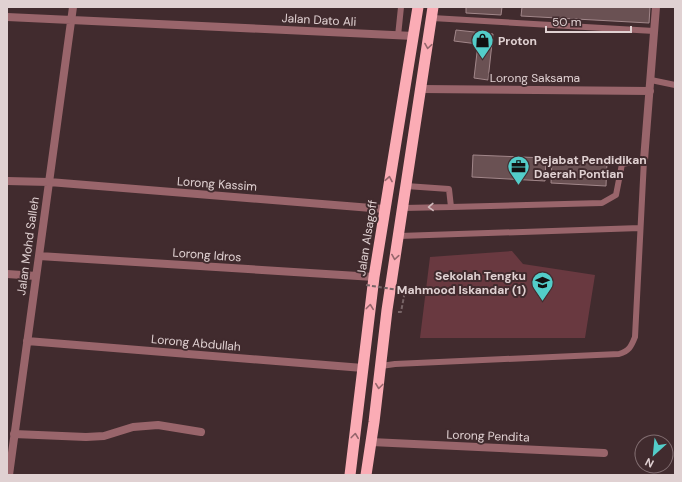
<svg xmlns="http://www.w3.org/2000/svg" width="682" height="482" font-family="'DM Sans',sans-serif">
  <style>
    .green { fill: #693940 }
    .building { fill: #6a5153; stroke: #a2878a }
    .lines { fill: none; stroke-linecap: round; stroke-linejoin: round }
    .path { stroke: #776466; stroke-width: 2; stroke-dasharray: 4 2; stroke-linecap: butt }
    .service { stroke: #99656b; stroke-width: 6 }
    .minor { stroke: #99656b; stroke-width: 8 }
    .trunk { stroke: #fbacb5; stroke-width: 11 }
    .path-bridge { stroke: #776466; stroke-width: 2; stroke-dasharray: 4 2; stroke-linecap: butt }
    .oneway { stroke: #95656b }
    .oneway2 { stroke: #d2bbbd }
    .labels { text-anchor: middle; stroke-width: 4; stroke-linejoin: round; paint-order: stroke }
    .street-label { font-size: 12px; fill: #e0d1d2; stroke: #412b2e }
    .poi-label { font-size: 12px; font-weight: bold; fill: #e0d1d2; stroke: #412b2e; text-anchor: start }
  </style>
  <rect width="100%" height="100%" fill="#412b2e"/>
  <path class="green" d="M 512,251 L 523,264 L 595,275 L 585,338 L 420,338 L 430,257 Z"/>
  <path class="building" d="M 466,7 L 502,7 L 501,15 L 466,13 Z
    M 522,7 L 650,7 L 649,23 L 521,16 Z
    M 456,30 L 493,34 L 488,80 L 474,78 L 478,44 L 454,41 Z
    M 473,155 L 546,158 L 545,181 L 472,177 Z
    M 552,160 L 607,162 L 606,186 L 551,183 Z"/>
  <g class="lines">
    <path class="path" d="M 398,312 L 401,312 L 405,291"/>
    <path class="service" d="M 432,18 L 654,31
      M 398,36 L 401,7
      M 651,80 L 675,85
      M 403,208 L 451,207 L 449,189 L 406,186
      M 399,236 L 640,228
      M 381,366 L 395,364 L 619,354 C 629,351 631,347 635,337 L 644,160 L 622,164 L 616,195 L 602,203 L 451,207"/>
    <path class="minor" d="M 7,17 L 414,36
      M 421,89 L 650,91
      M 644,160 L 656,7
      M 7,181 L 49,182 L 384,209
      M 39,256 L 374,277
      M 7,274 L 36,276
      M 27,341 L 363,368
      M 14,434 L 86,437 L 104,436 L 133,427 L 158,425 L 201,432
      M 371,442 L 604,453
      M 9,475 L 73,7"/>
    <path class="trunk" d="M 350,475 L 374,277 L 418,7
      M 366,475 L 374,422 L 387,310 L 433,7"/>
    <path class="path-bridge" d="M 366,285 L 405,291"/>
  </g>
  <defs><path id="oneway-chevron" d="M-2-3.5L2.5 0L-2 3.5" fill="none" stroke-width="1.6" stroke-linecap="round" stroke-linejoin="round"/></defs>
  <g class="oneway">
    <use href="#oneway-chevron" transform="translate(428 46) rotate(99)"/>
    <use href="#oneway-chevron" transform="translate(389 179) rotate(-80)"/>
    <use href="#oneway-chevron" transform="translate(395 257) rotate(99)"/>
    <use href="#oneway-chevron" transform="translate(370 307) rotate(-83)"/>
    <use href="#oneway-chevron" transform="translate(379 386) rotate(97)"/>
    <use href="#oneway-chevron" transform="translate(355 436) rotate(-83)"/>
  </g>
  <use class="oneway2" href="#oneway-chevron" transform="translate(431 207) rotate(178)"/>
  <defs>
    <symbol id="shop-pin" viewBox="-11 -11 22 30"><path d="M0 17L-7.5 6A9.5 9.5 0 1 1 7.5 6Z" fill="#53cdc9" stroke="#412b2e"/><path d="M-5-2.5h2.3a2.7 3.5 0 0 1 5.4 0H5L5.5 6h-11ZM-1.5-2.5h3a1.5 2.3 0 0 0-3 0Z" fill="#111"/></symbol>
    <symbol id="office-pin" viewBox="-11 -11 22 30"><path d="M0 17L-7.5 6A9.5 9.5 0 1 1 7.5 6Z" fill="#53cdc9" stroke="#412b2e"/><path d="M-6-3h4V-5.5h4V-3h4V5H-6ZM-1-4.5V-3h2v-1.5ZM-6 0V1H6V0Z" fill="#111"/></symbol>
    <symbol id="school-pin" viewBox="-11 -11 22 30"><path d="M0 17L-7.5 6A9.5 9.5 0 1 1 7.5 6Z" fill="#53cdc9" stroke="#412b2e"/><path d="M0-5L7-2L0 1L-7-2ZM-4 1L0 2.5L4 1V4Q0 6-4 4Z" fill="#111"/></symbol>
  </defs>
  <g fill-rule="evenodd">
    <use href="#shop-pin" x="470" y="28" width="25" height="34"/>
    <use href="#office-pin" x="506" y="154" width="25" height="34"/>
    <use href="#school-pin" x="530" y="270" width="25" height="34"/>
  </g>
  <g class="labels">
    <g class="street-label">
      <text transform="translate(319 20) rotate(3)" y="4">Jalan Dato Ali</text>
      <text x="535" y="82">Lorong Saksama</text>
      <text transform="translate(217 184) rotate(4)" y="4">Lorong Kassim</text>
      <text transform="translate(367 238) rotate(-81)" y="4">Jalan Alsagoff</text>
      <text transform="translate(28 246) rotate(-82)" y="4">Jalan Mohd Salleh</text>
      <text transform="translate(207 255) rotate(4)" y="4">Lorong Idros</text>
      <text transform="translate(196 343) rotate(5)" y="4">Lorong Abdullah</text>
      <text transform="translate(488 436) rotate(2)" y="4">Lorong Pendita</text>
    </g>
    <g class="poi-label">
      <text x="498" y="45">Proton</text>
      <text x="534" y="164">Pejabat Pendidikan<tspan x="534" dy="14">Daerah Pontian</tspan></text>
      <text x="526" y="280" text-anchor="end">Sekolah Tengku<tspan x="526" dy="14">Mahmood Iskandar (1)</tspan></text>
    </g>
  </g>
  <rect width="682" height="482" fill="none" stroke="#e0d1d2" stroke-width="16"/>
  <g transform="translate(654 454) rotate(207)"><circle r="19" fill="#412b2e" stroke="#816d70"/>
  <path d="M0-3L7 15L0 10L-7 15Z" fill="#53cdc9"/>
  <text y="-6" font-size="11" font-weight="bold" text-anchor="middle" fill="#e0d1d2">N</text>
  </g>
  <path d="M546 26v6h85v-6" fill="none" stroke="#e0d1d2" stroke-width="2"/>
  <text x="552" y="26" font-size="12" fill="#e0d1d2" stroke="#412b2e" stroke-width="3" paint-order="stroke">50 m</text>
</svg>
